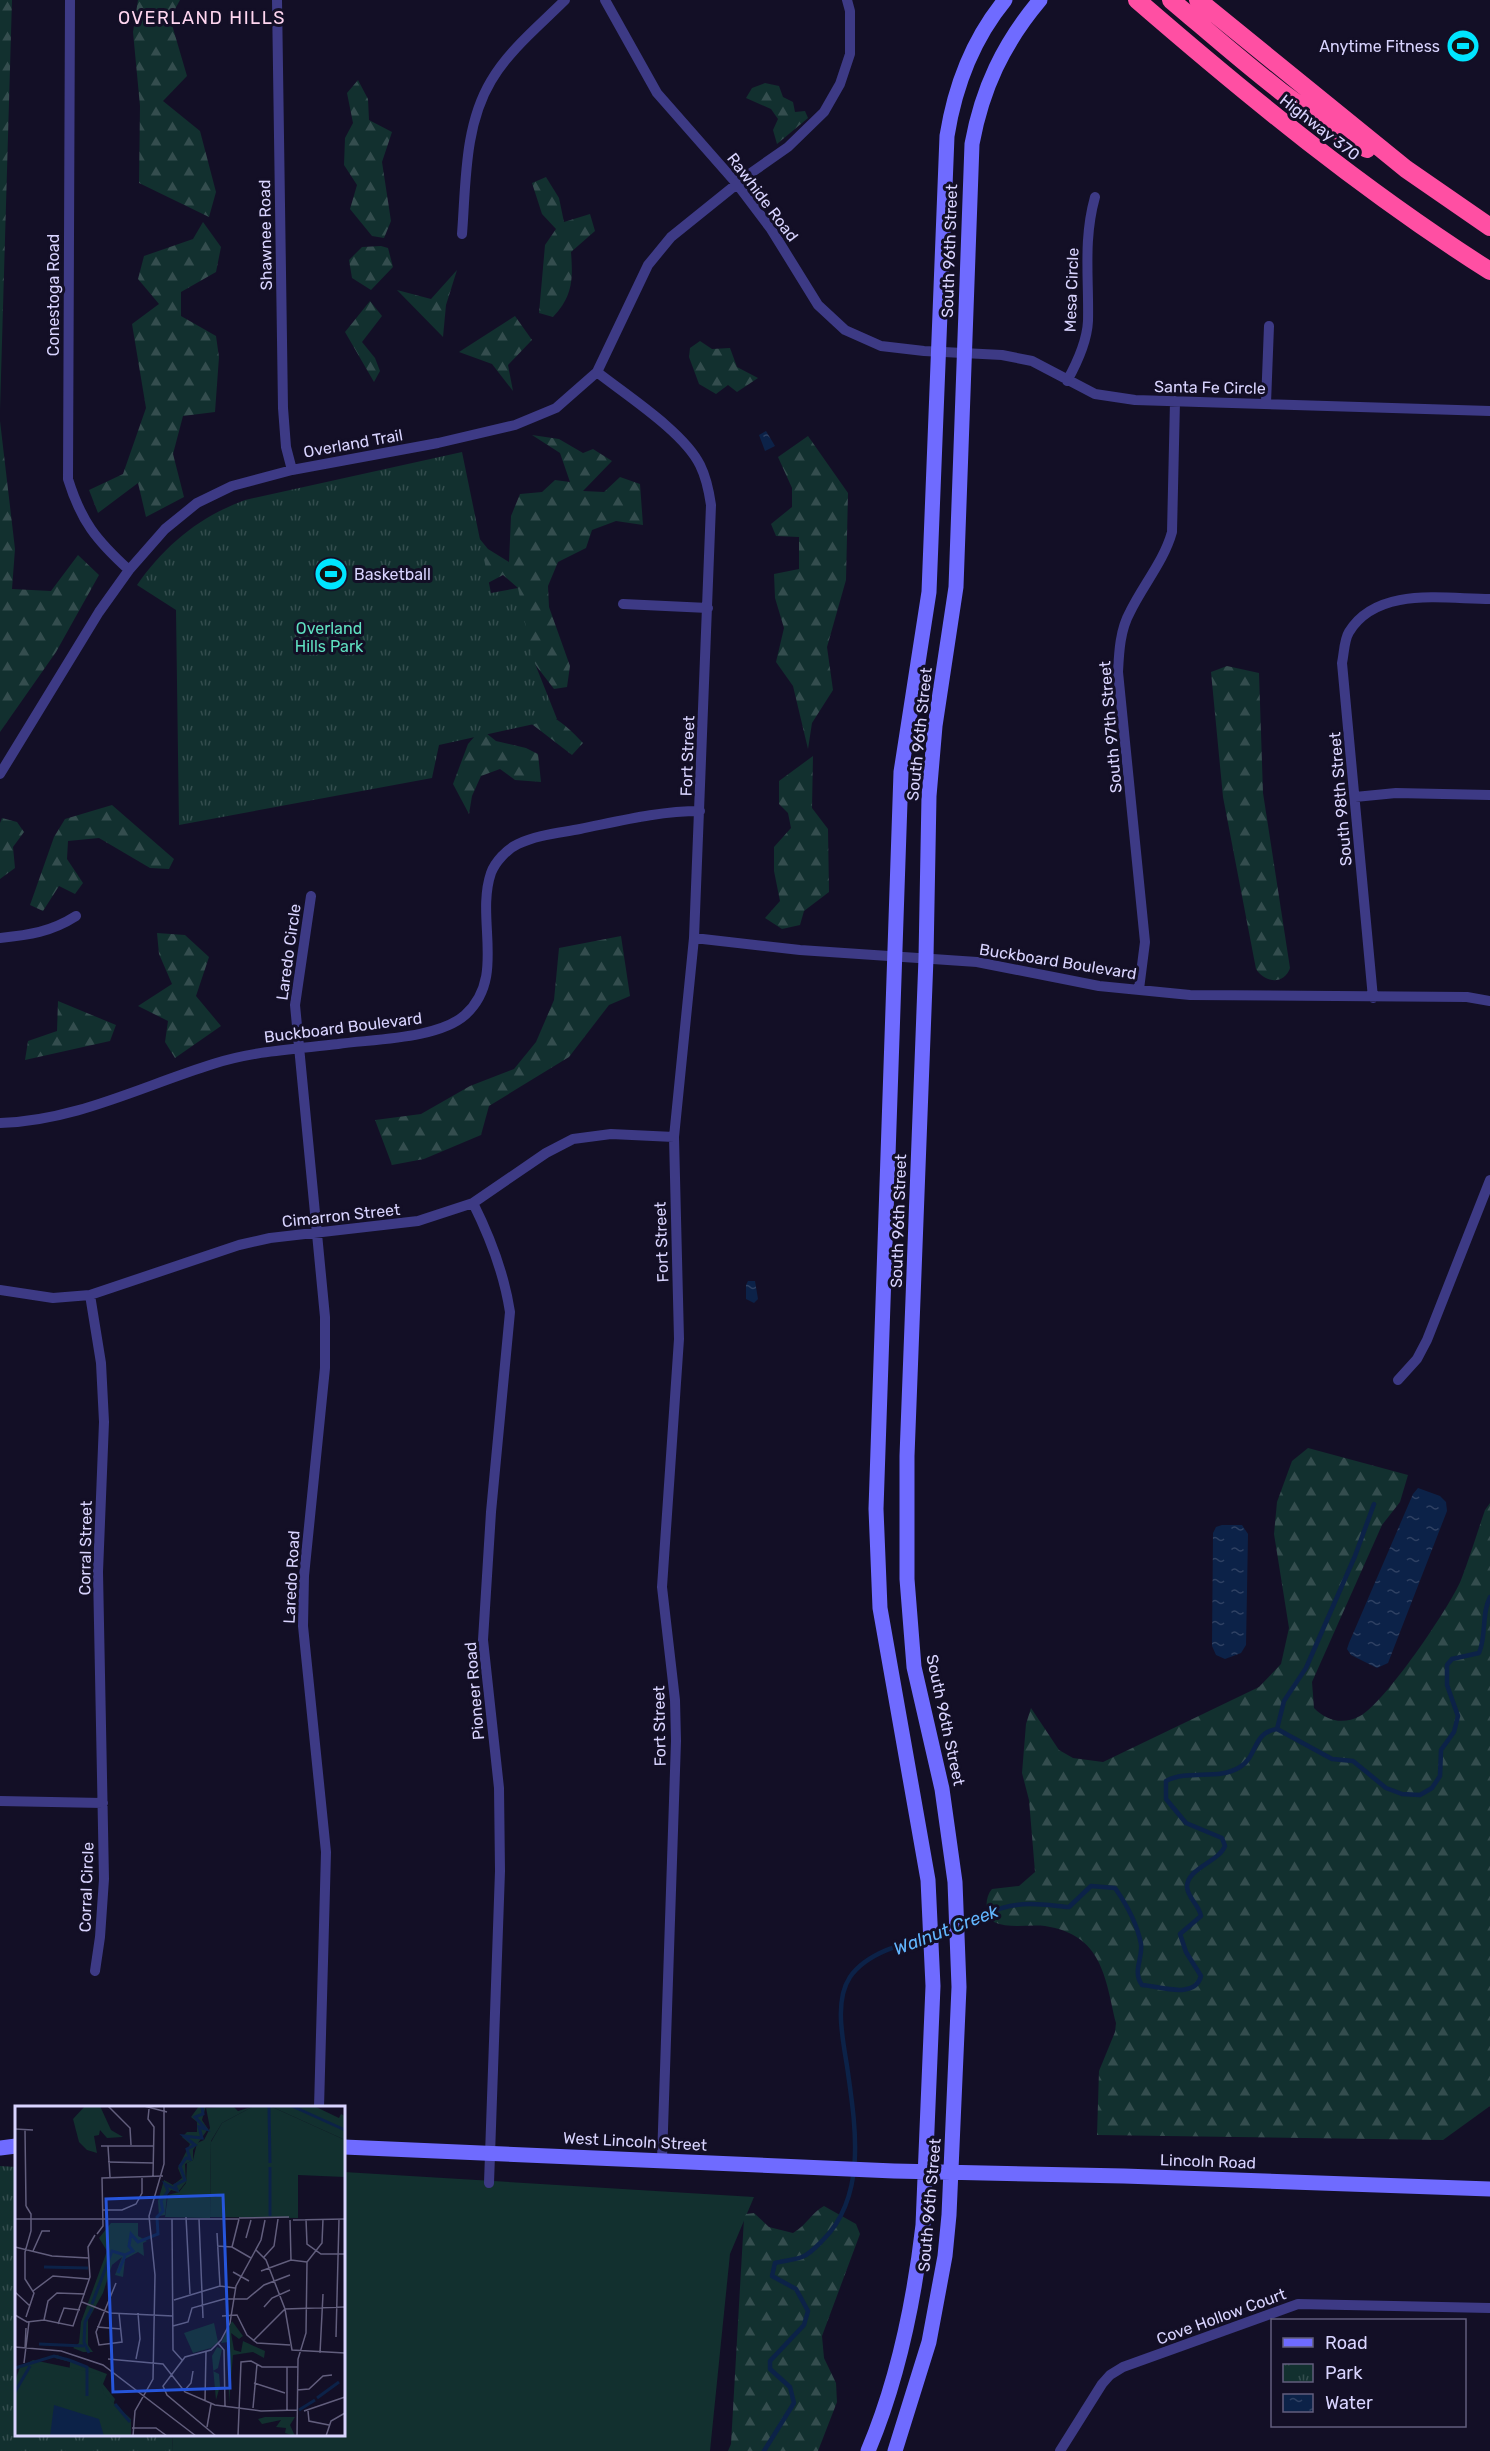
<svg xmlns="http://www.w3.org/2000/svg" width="1490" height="2451" font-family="Rubik,sans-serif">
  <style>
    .grass { fill: #12302f }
    .forest { fill: url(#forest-firs) }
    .park { fill: url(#park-tufts) }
    .water { fill: url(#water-ripples) }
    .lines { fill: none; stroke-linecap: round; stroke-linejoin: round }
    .stream { stroke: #0c2248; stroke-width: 4.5 }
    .street { stroke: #3d3a85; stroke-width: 10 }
    .secondary { stroke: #6f6bff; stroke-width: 15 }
    .highway { stroke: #ff4fa3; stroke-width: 18 }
    .labels { text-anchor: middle; stroke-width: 6; stroke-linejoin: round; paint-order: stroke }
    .poi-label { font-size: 16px; fill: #d9d4ff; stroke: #130f26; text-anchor: end }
    .street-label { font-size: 16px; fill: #d9d4ff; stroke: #130f26 }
    .park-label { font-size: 16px; fill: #5fe0c0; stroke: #130f26 }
    .neighbourhood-label { font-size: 18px; letter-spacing: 1.5px; fill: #ffd6f0; stroke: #130f26 }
    .water-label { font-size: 18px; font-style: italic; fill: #62b6ff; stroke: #130f26 }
    .inset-river { fill: none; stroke: #0c2248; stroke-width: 3 }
    .inset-road { fill: none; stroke: #625e7d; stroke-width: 1.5 }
    .view { fill: #2655da; fill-opacity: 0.15; stroke: #2655da; stroke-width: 3 }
    .inset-edge { fill: none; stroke: #d9d4ff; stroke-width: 3 }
  </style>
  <defs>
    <pattern id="forest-firs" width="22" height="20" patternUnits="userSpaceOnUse" patternTransform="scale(1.5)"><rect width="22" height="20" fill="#12302f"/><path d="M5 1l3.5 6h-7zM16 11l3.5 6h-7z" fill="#344d4e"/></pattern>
    <pattern id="park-tufts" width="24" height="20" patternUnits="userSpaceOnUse" patternTransform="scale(1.5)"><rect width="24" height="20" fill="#12302f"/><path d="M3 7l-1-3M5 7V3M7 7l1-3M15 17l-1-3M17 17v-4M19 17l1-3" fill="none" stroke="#344d4e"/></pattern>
    <pattern id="water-ripples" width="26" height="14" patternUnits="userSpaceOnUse" patternTransform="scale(1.5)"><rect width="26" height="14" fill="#0c2248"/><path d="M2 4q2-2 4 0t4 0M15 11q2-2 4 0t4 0" fill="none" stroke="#2f4163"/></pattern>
  </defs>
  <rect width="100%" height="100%" fill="#130f26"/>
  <path class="grass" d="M 344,2172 L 754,2197 L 730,2254 L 710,2451 L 172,2451 L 173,2435 L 344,2434 Z"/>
  <path class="forest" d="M 0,0 L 12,0 L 0,410 Z
    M 138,0 L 180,0 L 170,18 L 187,76 L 163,101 L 200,131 L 216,192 L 209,217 L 139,183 L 140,106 L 133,32 Z
    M 358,80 L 368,99 L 369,120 L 392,132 L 382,162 L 391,221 L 384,238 L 372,236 L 350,209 L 357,185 L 344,165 L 345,138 L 353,123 L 347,93 Z
    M 765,83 L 779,86 L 783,97 L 793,102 L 795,112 L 805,111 L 808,118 L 777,144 L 773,130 L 778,119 L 771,109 L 746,98 L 752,88 Z
    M 546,177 L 559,198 L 564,222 L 590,214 L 595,231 L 571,252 C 573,279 573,296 553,317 L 539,313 L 545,245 L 556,229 L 542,214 L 532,183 Z
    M 203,222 L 221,247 L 216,272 L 181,292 L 181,316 L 216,336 L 219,357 L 215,412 L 183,416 L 173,454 L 184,497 L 146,517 L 138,483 L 98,513 L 89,490 L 123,474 L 146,408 L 132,324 L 159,304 L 138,279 L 144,256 L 193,239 Z
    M 381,246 L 388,248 L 393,267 L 371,290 L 352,278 L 349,260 L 362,247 Z
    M 457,270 L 446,305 L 443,337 L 397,290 L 431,299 Z
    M 370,301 L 382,316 L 362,342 L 375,358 L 380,371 L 374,382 L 345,332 Z
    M 515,316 L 532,340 L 508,365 L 513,391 L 492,364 L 459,352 Z
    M 700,341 L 712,349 L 730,348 L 737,367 L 758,378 L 737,392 L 728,385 L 716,394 L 699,384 L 689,357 L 690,348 Z
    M 0,421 L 15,549 L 12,589 L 51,591 L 78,555 L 99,575 L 56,652 L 0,732 Z
    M 532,435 L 559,439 L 583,453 L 593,449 L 612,461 L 583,491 L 604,492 L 620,477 L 640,484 L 643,525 L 616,521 L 592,530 L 586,548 L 558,562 L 548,586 L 549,607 L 570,666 L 567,687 L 554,689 L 534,663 L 512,648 L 518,588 L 503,575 L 486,584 L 460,515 L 488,549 L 509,562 L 511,516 L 520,494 L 542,492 L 555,480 L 570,482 L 560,453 Z
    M 808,436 L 848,493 L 846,580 L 827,647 L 833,690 L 812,723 L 808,749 L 793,686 L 776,662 L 784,628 L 775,598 L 774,574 L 799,569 L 799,537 L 776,536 L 771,524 L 792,507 L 792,488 L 778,457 Z
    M 1227,666 L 1259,673 L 1263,793 L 1290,968 C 1284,985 1265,983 1256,969 L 1223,797 L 1211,672 Z
    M 502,701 C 539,708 557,714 583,743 L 572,755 Z
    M 481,729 L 496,741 L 526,748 L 538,754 L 541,782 L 515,780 L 500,769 L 481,776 L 472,796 L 469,814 L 453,784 L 468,744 Z
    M 813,756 L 812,808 L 828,829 L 829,892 L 804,911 L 800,925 L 782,929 L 765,918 L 780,901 L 774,871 L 774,847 L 791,828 L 788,813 L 779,804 L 779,781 Z
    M 112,805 L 174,859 L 169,869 L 150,868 L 99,838 L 68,841 L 67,859 L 83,883 L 75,894 L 59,886 L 43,911 L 30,905 L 54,837 L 65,819 Z
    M 2,818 L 17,822 L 24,832 L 13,847 L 15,868 L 0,879 L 0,823 Z
    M 157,933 L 185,935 L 209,957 L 196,996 L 221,1026 L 175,1058 L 165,1042 L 168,1021 L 138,1006 L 172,984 L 159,954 Z
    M 621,936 L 630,996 L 609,1005 L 569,1057 L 489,1106 L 481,1135 L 424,1159 L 392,1165 L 375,1120 L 421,1114 L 470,1086 L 514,1069 L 536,1042 L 554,1000 L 559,948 Z
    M 58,1001 L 116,1025 L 110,1041 L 25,1060 L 28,1041 L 57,1031 Z
    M 1308,1448 L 1408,1475 L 1400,1502 L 1382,1525 L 1312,1682 L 1314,1708 C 1327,1721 1343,1725 1360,1716 C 1384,1704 1450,1607 1461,1580 C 1470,1557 1477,1533 1485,1510 L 1490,1503 L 1490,2106 L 1443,2140 L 1097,2135 L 1099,2071 L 1115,2032 L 1116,2023 C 1105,1976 1102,1935 1045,1926 C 1029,1924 1009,1929 994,1922 C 985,1915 984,1898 992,1889 L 1019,1886 L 1035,1872 L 1029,1800 L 1022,1773 L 1026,1724 L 1031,1708 L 1059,1750 L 1073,1758 L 1103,1762 L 1259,1687 L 1281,1664 L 1289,1628 L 1274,1534 L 1277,1502 L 1292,1461 Z
    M 824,2206 L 856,2224 L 860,2234 L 822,2336 L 824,2358 L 836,2383 L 837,2402 L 818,2451 L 728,2451 L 731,2444 L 744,2218 L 746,2214 L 754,2213 L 769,2227 L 793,2233 C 808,2224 811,2213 824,2206 Z"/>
  <path class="park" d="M 462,452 L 491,593 L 518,588 L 532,656 L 557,719 L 439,745 L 432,778 L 179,825 L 176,610 L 137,585 C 165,545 199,517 245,500 Z
    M 0,2166 L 16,2167 L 16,2434 L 173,2435 L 172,2451 L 0,2451 Z"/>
  <path class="water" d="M 766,431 L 775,446 L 765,451 L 759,435 Z
    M 748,1281 L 755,1281 L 758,1299 L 754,1303 L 746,1299 L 746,1285 Z
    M 1418,1488 L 1440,1496 L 1446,1502 L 1447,1511 L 1388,1663 L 1377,1668 L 1351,1655 L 1347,1649 L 1349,1643 L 1413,1494 Z
    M 1222,1525 L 1242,1525 L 1248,1534 L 1246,1645 L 1241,1653 L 1225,1659 L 1216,1655 L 1212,1646 L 1213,1533 L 1216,1527 Z"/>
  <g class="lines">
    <path class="stream" d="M 1277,1729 L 1284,1701 L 1306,1668 L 1355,1556 L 1374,1504
      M 764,2451 L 794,2403 L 790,2387 L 770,2369 L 770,2361 L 804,2325 L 808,2311 L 796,2289 L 772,2276 L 775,2263 C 783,2261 794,2260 802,2257 C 810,2254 817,2246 823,2240 C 868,2195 855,2123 847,2066 C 843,2040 834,2001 850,1977 C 870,1948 916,1941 948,1932 C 967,1927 983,1915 1002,1908 C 1025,1901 1046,1905 1069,1907 L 1091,1886 L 1115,1888 C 1127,1905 1137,1923 1141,1944 C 1143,1959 1132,1971 1142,1985 C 1159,1986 1195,2000 1201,1976 L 1186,1952 L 1180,1934 L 1201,1916 C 1199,1905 1188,1898 1187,1887 C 1187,1868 1219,1862 1225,1846 L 1222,1838 L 1186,1823 L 1166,1799 L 1166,1781 C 1189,1769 1218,1781 1240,1767 C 1258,1756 1252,1733 1277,1729 L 1332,1759 L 1353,1761 L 1386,1788 L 1402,1794 L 1420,1795 L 1432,1788 L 1440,1776 L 1441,1750 L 1454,1732 L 1458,1716 L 1447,1685 L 1447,1665 L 1452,1659 L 1479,1653 C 1487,1634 1481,1615 1490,1597"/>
    <path class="street" d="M 70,0 L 68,479 C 81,521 96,540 129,570
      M 277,0 L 283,408 L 286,447 L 292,470
      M 605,0 L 657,93 L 737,184 L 771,229 L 818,305 L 845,330 L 881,346 L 924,351 L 1002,355 L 1032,361 L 1095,394 L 1135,400 L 1490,411
      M 462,234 C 466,184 464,126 491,81 C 509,50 540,25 565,0
      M 597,372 C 626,395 684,432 700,465 C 706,477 709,491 711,505 L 694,938 L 674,1137 L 679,1339 L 662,1587 L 675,1700 L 676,1741 L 662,2159
      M 1067,381 C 1077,363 1087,342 1088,321 C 1089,278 1083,240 1095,197
      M 1266,403 L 1269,326
      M 623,604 L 708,608
      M 0,774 L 99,612 L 129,570 L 165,529 L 197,503 L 232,486 L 292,470 L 438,443 L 515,425 L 556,408 L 597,372 L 648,265 L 671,237 L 748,175 L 788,147 L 824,112 L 840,84 L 850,54 L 850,11 L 847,0
      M 1355,797 L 1396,793 L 1490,795
      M 311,896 L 295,1005 L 325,1317 L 325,1368 L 304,1576 L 303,1626 L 326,1852 L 319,2108
      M 0,938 C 29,935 51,932 76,916
      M 694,938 L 800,950 L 977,962 L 1099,986 L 1190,995 L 1467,997 L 1490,1001
      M 1139,989 L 1145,942 L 1118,672 C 1119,652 1120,630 1130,612 C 1143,585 1164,561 1172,532 L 1175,401
      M 1373,998 L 1342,663 C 1344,654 1344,640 1349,632 C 1377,586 1444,599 1490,599
      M 0,1123 C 75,1121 142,1086 213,1064 C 253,1051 296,1049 338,1044 C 373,1039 438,1039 465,1015 C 507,977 475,920 491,873 C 495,862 507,849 518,844 C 537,835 559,833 580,829 C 620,821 659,811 700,811
      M 473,1203 C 491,1239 504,1273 510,1312 L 491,1512 L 483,1640 L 499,1788 L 500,1871 L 489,2183
      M 0,1290 L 53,1298 L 90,1295 L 239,1245 L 270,1238 L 418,1221 L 473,1203 L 546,1153 L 573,1139 L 611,1134 L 674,1137
      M 90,1295 L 101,1363 L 104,1422 L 98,1572 L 104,1879 L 100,1937 L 95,1971
      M 1398,1380 L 1417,1359 L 1427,1340 L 1490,1180
      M 0,1801 L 103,1803
      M 1060,2451 L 1102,2384 L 1110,2375 L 1123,2367 L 1298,2304 L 1490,2308"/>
    <path class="secondary" d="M 344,2147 L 894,2171 L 1124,2176 L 1490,2189
      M 0,2148 L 16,2146
      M 868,2451 C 898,2380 914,2302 923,2225 L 933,1986 L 928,1880 L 880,1608 L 876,1509 L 901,772 L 929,592 L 947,136 C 955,86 973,39 1005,0
      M 895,2451 L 929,2342 L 945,2256 L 949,2215 L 959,1987 L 955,1882 L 942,1789 L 914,1667 L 907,1579 L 907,1456 L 926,958 L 929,796 L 935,726 L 956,587 L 972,144 C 982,89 1003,44 1040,0"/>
    <path class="highway" d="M 1137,0 C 1249,97 1364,191 1490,271
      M 1171,0 C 1234,53 1295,109 1367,149
      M 1198,0 L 1406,169 L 1490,227"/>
  </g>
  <defs>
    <symbol id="stadium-disc" viewBox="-11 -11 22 22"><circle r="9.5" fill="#00e5ff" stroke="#130f26"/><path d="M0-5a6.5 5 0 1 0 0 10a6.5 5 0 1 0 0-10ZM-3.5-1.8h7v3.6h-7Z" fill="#111"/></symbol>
  </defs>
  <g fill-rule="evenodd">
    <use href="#stadium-disc" x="1444" y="27" width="38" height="38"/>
    <use href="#stadium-disc" x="312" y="555" width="38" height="38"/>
  </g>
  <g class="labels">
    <g class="poi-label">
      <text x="1440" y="52">Anytime Fitness</text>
      <text x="354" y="580" text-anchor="start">Basketball</text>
    </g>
    <g class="street-label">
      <text transform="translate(1320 127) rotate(38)" y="6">Highway 370</text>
      <text transform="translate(763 197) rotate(53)" y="6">Rawhide Road</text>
      <text transform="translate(265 235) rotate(-91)" y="6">Shawnee Road</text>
      <text transform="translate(949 251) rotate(-88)" y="6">South 96th Street</text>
      <text transform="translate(1071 290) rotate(-88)" y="6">Mesa Circle</text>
      <text transform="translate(53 295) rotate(-90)" y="6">Conestoga Road</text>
      <text transform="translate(1210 387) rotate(1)" y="6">Santa Fe Circle</text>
      <text transform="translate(353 443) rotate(-10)" y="6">Overland Trail</text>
      <text transform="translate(1110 727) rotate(-95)" y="6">South 97th Street</text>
      <text transform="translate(919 734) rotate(-84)" y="6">South 96th Street</text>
      <text transform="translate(687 756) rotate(-88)" y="6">Fort Street</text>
      <text transform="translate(1340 799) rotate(-95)" y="6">South 98th Street</text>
      <text transform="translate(288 952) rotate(-82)" y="6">Laredo Circle</text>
      <text transform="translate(1058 961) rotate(9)" y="6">Buckboard Boulevard</text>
      <text transform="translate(343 1027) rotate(-7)" y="6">Buckboard Boulevard</text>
      <text transform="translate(341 1215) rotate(-6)" y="6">Cimarron Street</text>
      <text transform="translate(898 1221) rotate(-88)" y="6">South 96th Street</text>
      <text transform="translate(661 1242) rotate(-92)" y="6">Fort Street</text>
      <text transform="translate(85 1548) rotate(-89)" y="6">Corral Street</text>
      <text transform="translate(291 1577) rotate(-87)" y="6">Laredo Road</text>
      <text transform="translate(474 1691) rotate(-95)" y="6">Pioneer Road</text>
      <text transform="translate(946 1720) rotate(78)" y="6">South 96th Street</text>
      <text transform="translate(659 1726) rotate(-91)" y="6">Fort Street</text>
      <text transform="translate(86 1887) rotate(-88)" y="6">Corral Circle</text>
      <text transform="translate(635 2141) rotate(3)" y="6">West Lincoln Street</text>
      <text transform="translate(1208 2161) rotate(2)" y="6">Lincoln Road</text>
      <text transform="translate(929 2205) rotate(-85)" y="6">South 96th Street</text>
      <text transform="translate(1221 2316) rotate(-20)" y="6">Cove Hollow Court</text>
    </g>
    <g class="park-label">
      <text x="329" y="634">Overland<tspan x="329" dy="18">Hills Park</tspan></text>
    </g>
    <g class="neighbourhood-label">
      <text x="202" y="24">OVERLAND HILLS</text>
    </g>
    <g class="water-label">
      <text transform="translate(946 1930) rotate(-21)" y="6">Walnut Creek</text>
    </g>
  </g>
  <g transform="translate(15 2106)">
    <rect width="330" height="330" fill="#130f26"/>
    <path d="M 218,0 L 223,5 L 239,0 L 207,17 L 196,35 L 195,112 L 150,111 L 153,89 L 164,86 L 171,77 L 172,57 L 178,54 L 182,37 L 189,34 L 195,22 L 191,2 ZM 255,0 L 299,0 L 324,12 L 326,8 L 330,10 L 330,34 Z" fill="#12302f"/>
    <path d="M 70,0 L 85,0 L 96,24 L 108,31 L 92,32 L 85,24 L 84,29 L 79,30 L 82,47 L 72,44 L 64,36 L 58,13 ZM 184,0 L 191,0 L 187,14 L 193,23 L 178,44 L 178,54 L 170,58 L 171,76 L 163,86 L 156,84 L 152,89 L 150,109 L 144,110 L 143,95 L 149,74 L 158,79 L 167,72 L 163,62 L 175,38 L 167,31 L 172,26 L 182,26 L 182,16 L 176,11 ZM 96,117 L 123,117 L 123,130 L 132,135 L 128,137 L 129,150 L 123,146 L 110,153 L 108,171 L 100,169 L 107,151 L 97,159 L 88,187 L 73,214 L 73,239 L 78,246 L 68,246 L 58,242 L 64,237 L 66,216 L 92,145 L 84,132 ZM 217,215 L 228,230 L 224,233 L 216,227 L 219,244 L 226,246 L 228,235 L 250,245 L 249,252 L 238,246 L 218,249 L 214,297 L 213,236 L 206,237 ZM 202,241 L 207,243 L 203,262 L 198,265 L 204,268 L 205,280 L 201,294 L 197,250 ZM 42,249 L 92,268 L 88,278 L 100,293 L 97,302 L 54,275 L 55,256 L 40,252 ZM 250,311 L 280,311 L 275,319 L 280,330 L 270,327 L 271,322 L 261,321 L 266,314 L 247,318 L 243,313 Z" fill="#12302f"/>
    <path d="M 239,0 L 255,0 L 330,34 L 330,71 L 283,69 L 283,112 L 195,111 L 196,36 L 207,17 ZM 199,217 L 203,236 L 196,242 L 178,247 L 169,227 ZM 18,254 L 85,268 L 89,288 L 116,313 L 116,330 L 0,330 L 0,275 L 5,261 Z" fill="#12302f"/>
    <path d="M 39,299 L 84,313 L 89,330 L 35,330 Z" fill="#0c2248"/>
    <path class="inset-river" d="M 277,0 L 330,24M 254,1 L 255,57M 255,110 L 255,61M 110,149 L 118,145 L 114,140 L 116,128 L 123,136 L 143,128 L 142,111 L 148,105 L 146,95 L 153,85 L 150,78 L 162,84 L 160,79 L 170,74 L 165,60 L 171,52 L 175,53 L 172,43 L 180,39 L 169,30 L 187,32 L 184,21 L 191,23 L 180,11 L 188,8 L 187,0M 29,161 L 73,162M 103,167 L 110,150M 77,198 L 97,145 L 110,149M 24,238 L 69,240M 74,247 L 69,236 L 70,216 L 77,202M 0,262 L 39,250 L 54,254 L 72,261 L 72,290M 0,286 L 15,260M 302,292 L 324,276M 100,298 L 115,316M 284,304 L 300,294"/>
    <path class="inset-road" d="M 93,0 L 115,22 L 116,39M 129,0 L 152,6M 134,3 L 133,13 L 139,21 L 138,70M 0,23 L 18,24M 10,24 L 11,100M 86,40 L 138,40M 93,40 L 95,71M 93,56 L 139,57M 11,100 L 16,108 L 16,125 L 10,146 L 10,173 L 19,187 L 11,211M 87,104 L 107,104 L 121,98 L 127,87 L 127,72M 171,111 L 175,188M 224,112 L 274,111M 0,113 L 224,113M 157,113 L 158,244 L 167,254M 184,113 L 188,212M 291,113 L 292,138 L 306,148 L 330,148M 275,114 L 276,154M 278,114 L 330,113M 202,127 L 205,180M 82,128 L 88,120 L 87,72 L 148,70M 231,132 L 236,114M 202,140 L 217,141 L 236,152M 0,141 L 37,150 L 74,152M 217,141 L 224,113M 241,144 L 251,154 L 270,203 L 277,244 L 330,247M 18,145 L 27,125 L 35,125M 249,151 L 259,140 L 263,113M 246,165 L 276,154 L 292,156M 218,166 L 234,175M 101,177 L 81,226 L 84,239 L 107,236 L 104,207M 18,185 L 38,170 L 74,173M 0,186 L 15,200M 159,194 L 205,180 L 220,182M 67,196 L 95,207 L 158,210M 249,201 L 257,192 L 275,184M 0,209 L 12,216 L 29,214 L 58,220 L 75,171 L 73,141 L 80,129M 207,210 L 222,209 L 232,229 L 242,237 L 275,239M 29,214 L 33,195 L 42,187 L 70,188M 43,218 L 49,202 L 65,204M 158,220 L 173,216 L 177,202 L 209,193 L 232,193 L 249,179 L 275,169M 82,221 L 106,223M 321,231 L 324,113M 238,235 L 270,203 L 330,201M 203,237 L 209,244 L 210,300M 0,241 L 46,245 L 88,259 L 181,330M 10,243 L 11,222M 305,247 L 308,188M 93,253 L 148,258 L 170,286 L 200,299 L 246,305 L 282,304M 121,253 L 125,233 L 123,207M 9,257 L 14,216M 272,261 L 272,305M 239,277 L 270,287M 282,284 L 294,283 L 308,270 L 317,269M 169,285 L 176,277 L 178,265M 190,294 L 191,246M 238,302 L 242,258M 289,305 L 330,291M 293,305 L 294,315 L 314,319M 192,321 L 196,298M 117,322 L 141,322 L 152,330M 118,330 L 120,305 L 138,273 L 140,169 L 134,110 L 149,58 L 149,0M 201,330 L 152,289 L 148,280 L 170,251 L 196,244 L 206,234 L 215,217 L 221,180 L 246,134 L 250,114M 223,330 L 226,256 L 236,255 L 247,261 L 283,261M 282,330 L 283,253 L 291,227 L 292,156 L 307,137 L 308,113M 311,330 L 316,315 L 330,307"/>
    <path class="view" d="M 208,89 L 215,282 L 98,286 L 91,93 Z"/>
    <rect width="330" height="330" class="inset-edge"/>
  </g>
  <rect x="1271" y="2319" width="195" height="108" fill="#130f26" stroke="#625e7d" stroke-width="1.5"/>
  <rect x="1283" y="2338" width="30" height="9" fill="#6f6bff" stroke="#625e7d" stroke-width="1.5"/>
  <text x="1325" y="2349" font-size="18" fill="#d9d4ff">Road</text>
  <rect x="1283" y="2364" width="30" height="18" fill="url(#park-tufts)" stroke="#625e7d" stroke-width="1.5"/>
  <text x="1325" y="2379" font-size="18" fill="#d9d4ff">Park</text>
  <rect x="1283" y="2394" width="30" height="18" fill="url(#water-ripples)" stroke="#625e7d" stroke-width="1.5"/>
  <text x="1325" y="2409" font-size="18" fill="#d9d4ff">Water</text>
</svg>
